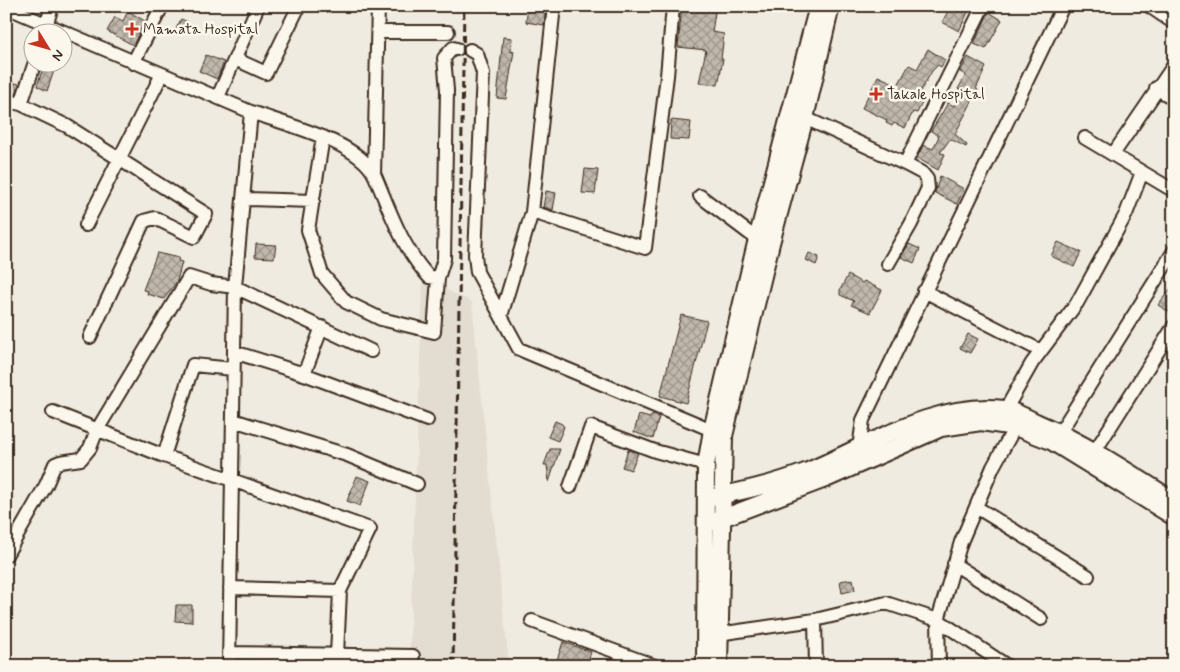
<svg xmlns="http://www.w3.org/2000/svg" width="1180" height="672" font-family="Mynerve,sans-serif">
  <style>
    .built { fill: #e2dcd1 }
    .building { fill: url(#building-cross-hatch); stroke: #3b2a1e }
    .lines { fill: none; stroke-linecap: round; stroke-linejoin: round }
    .minor-casing { stroke: #3b2a1e; stroke-width: 16 }
    .major-casing { stroke: #3b2a1e; stroke-width: 20 }
    .minor { stroke: #fbf7ec; stroke-width: 12 }
    .major { stroke: #fbf7ec; stroke-width: 16 }
    .rail { stroke: #3b2a1e; stroke-width: 3; stroke-dasharray: 8 4; stroke-linecap: butt }
    .poi-dot { fill: #c8321e; stroke: #fbf7ec; stroke-width: 2 }
    .labels { text-anchor: middle; stroke-width: 5; stroke-linejoin: round; paint-order: stroke }
    .poi-label { font-size: 15px; fill: #3b2a1e; stroke: #fbf7ec; text-anchor: start }
  </style>
  <defs>
    <pattern id="building-cross-hatch" width="8" height="8" patternUnits="userSpaceOnUse" patternTransform="scale(1.25)"><rect width="8" height="8" fill="#c0b8ad"/><path d="M0 0l8 8M0 8l8-8" fill="none" stroke="#9d968c"/></pattern>
  </defs>
  <rect width="100%" height="100%" fill="#f0ebe0"/>
  <filter id="ink" filterUnits="userSpaceOnUse"><feTurbulence type="fractalNoise" baseFrequency=".02" numOctaves="2"/><feDisplacementMap in="SourceGraphic" scale="10" xChannelSelector="R" yChannelSelector="G"/><feConvolveMatrix kernelMatrix="1 2 1 2 8 2 1 2 1" color-interpolation-filters="sRGB"/></filter>
  <g filter="url(#ink)">
    <path class="built" d="M 423,279 L 472,302 L 509,666 L 409,666 Z"/>
    <path class="building" d="M 528,6 L 546,6 L 544,25 L 526,22 Z
      M 682,6 L 716,6 L 712,32 L 724,34 L 721,59 L 723,59 L 718,85 L 699,83 L 706,50 L 678,47 Z
      M 951,6 L 957,6 L 968,12 L 959,31 L 942,22 Z
      M 128,11 L 145,21 L 133,45 L 107,31 L 115,17 L 123,21 Z
      M 989,12 L 1002,20 L 986,49 L 974,44 Z
      M 181,19 L 188,22 L 182,34 L 175,31 Z
      M 503,37 L 512,38 L 511,52 L 514,51 L 506,99 L 497,98 Z
      M 928,49 L 945,60 L 941,67 L 938,65 L 932,71 L 919,94 L 917,101 L 922,103 L 917,113 L 913,112 L 905,128 L 894,123 L 892,126 L 886,123 L 887,120 L 862,108 L 878,76 L 898,85 L 909,65 L 917,69 Z
      M 206,55 L 224,62 L 217,79 L 199,71 Z
      M 968,57 L 986,67 L 976,89 L 978,90 L 955,134 L 967,145 L 966,147 L 950,139 L 940,153 L 945,154 L 938,170 L 917,158 L 923,145 L 933,149 L 939,136 L 931,131 L 948,103 L 954,106 L 963,91 L 958,89 L 966,75 L 960,72 Z
      M 45,62 L 57,62 L 47,91 L 37,86 Z
      M 8,81 L 19,84 L 16,95 L 6,93 Z
      M 671,120 L 691,122 L 689,140 L 670,139 Z
      M 585,169 L 598,170 L 595,194 L 582,193 Z
      M 940,176 L 964,189 L 957,204 L 935,193 Z
      M 546,191 L 556,193 L 553,210 L 543,207 Z
      M 1058,242 L 1081,252 L 1074,267 L 1051,256 Z
      M 256,244 L 276,245 L 274,258 L 255,257 Z
      M 909,244 L 920,249 L 914,263 L 901,257 Z
      M 157,253 L 179,258 L 178,261 L 182,262 L 177,281 L 164,299 L 147,294 L 148,291 L 143,290 Z
      M 809,253 L 819,257 L 816,265 L 806,260 Z
      M 848,275 L 862,283 L 864,281 L 882,290 L 870,313 L 851,305 L 854,301 L 840,295 L 840,290 Z
      M 1174,284 L 1174,315 L 1158,305 Z
      M 681,315 L 707,321 L 686,403 L 660,396 Z
      M 968,334 L 978,339 L 970,353 L 960,348 Z
      M 639,415 L 650,418 L 652,415 L 659,417 L 653,439 L 634,432 Z
      M 555,421 L 562,424 L 564,427 L 558,441 L 548,437 Z
      M 550,449 L 560,449 L 549,482 L 547,465 L 544,465 Z
      M 628,450 L 638,453 L 631,470 L 622,467 Z
      M 357,476 L 370,481 L 360,506 L 347,501 Z
      M 853,579 L 855,590 L 842,593 L 840,581 Z
      M 176,605 L 192,605 L 192,622 L 175,621 Z
      M 563,642 L 591,652 L 587,664 L 576,660 L 573,666 L 555,666 Z"/>
    <g class="lines">
      <defs>
        <path id="minor" d="M 1149,6 L 1174,23
          M 6,7 L 251,112 L 235,287 L 229,666
          M 45,30 L 52,6
          M 378,32 L 448,32
          M 470,50 L 477,54 L 483,73 L 475,255 L 477,272 L 519,349 L 712,430
          M 235,59 L 266,73 L 299,6
          M 133,63 L 162,6
          M 1156,88 L 1174,99
          M 218,97 L 258,6
          M 6,101 L 21,104 L 67,126 L 206,214 L 194,237 L 155,218 L 144,221 L 90,337
          M 21,104 L 35,62
          M 251,112 C 284,124 360,142 375,176 C 390,211 402,248 429,277 L 438,278 L 444,259 L 447,90 L 444,58 L 453,48 L 457,49
          M 805,118 L 905,164 L 922,173 L 927,179 L 928,188 L 911,224 L 888,264
          M 323,137 L 308,230 L 322,274 L 346,302 L 381,319 L 434,332 L 438,278
          M 1085,138 L 1174,191
          M 1114,153 L 1174,65
          M 905,164 L 983,6
          M 374,174 L 378,6
          M 700,196 L 757,239
          M 244,199 L 313,201
          M 532,212 L 554,6
          M 86,225 L 162,74
          M 924,291 L 1041,351
          M 501,316 L 532,212 L 645,248 L 667,76 L 673,6
          M 234,352 L 304,374 L 322,327
          M 233,369 L 193,365 L 164,456 L 370,529 L 340,591 L 337,655
          M 304,374 L 427,420
          M 53,412 L 164,456
          M 1002,416 L 1032,363 L 1077,303 L 1126,214 L 1142,172
          M 233,420 L 347,455 L 417,484
          M 1060,432 L 1174,251
          M 859,448 L 863,420 L 1063,6
          M 1095,451 L 1174,326
          M 570,487 L 591,427 L 655,451 L 706,465
          M 976,507 L 1088,576
          M 6,555 L 46,485 L 55,464 L 60,462 L 81,459 L 90,448 L 97,430 L 189,277 L 211,284 L 235,287 L 371,351
          M 954,564 L 1041,619
          M 230,588 L 340,591
          M 815,620 L 816,666
          M 532,621 L 655,666
          M 718,634 L 815,620 L 886,603 L 938,620 L 1007,666
          M 229,653 L 413,656
          M 939,666 L 938,620 L 961,542 L 993,467 L 1015,427"/>
        <path id="major" d="M 713,497 C 745,491 777,483 808,471 C 867,446 938,400 1004,409 C 1015,411 1026,417 1036,422 C 1085,443 1129,472 1174,501
          M 712,522 L 828,478 L 941,428 L 981,422 L 1015,427 L 1051,441 L 1174,517
          M 705,666 L 706,465 L 712,430 L 757,239 L 818,6
          M 719,666 L 724,436 L 771,243 L 805,118 L 831,6"/>
      </defs>
      <use href="#minor" class="minor-casing"/>
      <use href="#major" class="major-casing"/>
      <use href="#minor" class="minor"/>
      <use href="#major" class="major"/>
      <path class="rail" d="M 453,666 L 464,6"/>
    </g>
  </g>
  <g class="poi-dot">
    <path d="M129.5 21.5h5v5h5v5h-5v5h-5v-5h-5v-5h5z"/>
    <path d="M873.5 86.5h5v5h5v5h-5v5h-5v-5h-5v-5h5z"/>
  </g>
  <g class="labels">
    <g class="poi-label">
      <text x="143" y="34">Mamata Hospital</text>
      <text x="887" y="99">Takale Hospital</text>
    </g>
  </g>
  <rect width="1180" height="672" fill="none" stroke="#fbf7ec" stroke-width="25"/>
  <rect x="12" y="12" width="1155" height="647" fill="none" stroke="#3b2a1e" stroke-width="2" filter="url(#ink)"/>
  <g transform="translate(48 48) rotate(127)"><circle r="24" fill="#fbf7ec" stroke="#aea59a"/>
  <path d="M0-4L9 19L0 12L-9 19Z" fill="#c8321e"/>
  <text y="-8" font-size="14" font-weight="bold" text-anchor="middle" fill="#3b2a1e">N</text>
  </g>
</svg>
